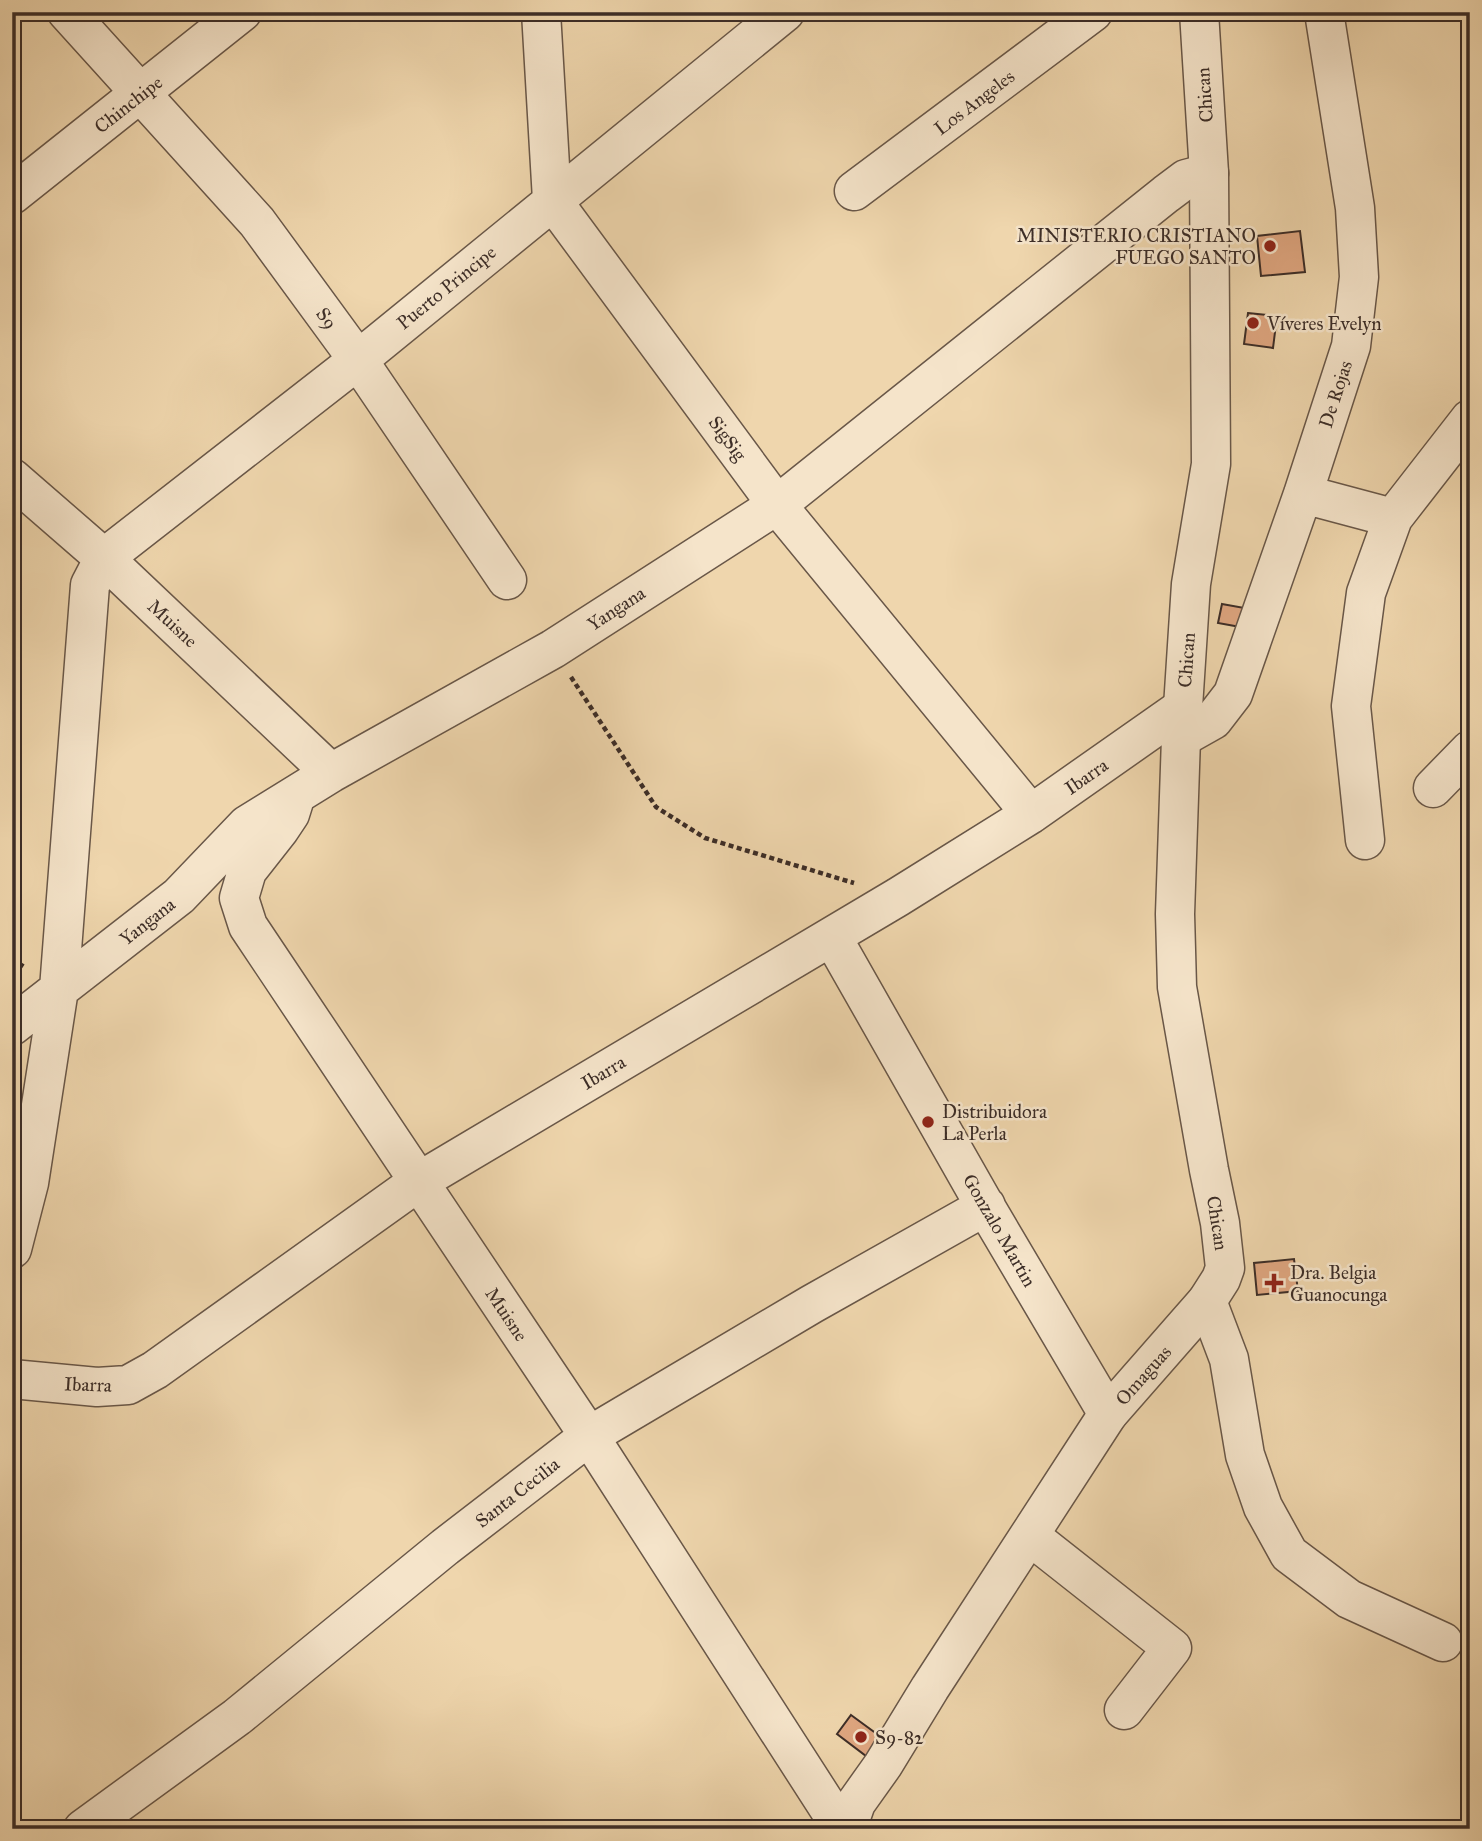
<svg xmlns="http://www.w3.org/2000/svg" width="1482" height="1841" font-family="'IM FELL Great Primer',serif">
  <style>
    .building { fill: #e0a781; stroke: #3c2d27; stroke-width: 2 }
    .lines { fill: none; stroke-linecap: round; stroke-linejoin: round }
    .minor-casing { stroke: #695748; stroke-width: 41 }
    .tertiary-casing { stroke: #695748; stroke-width: 41 }
    .path { stroke: #3c2d27; stroke-width: 4.5; stroke-dasharray: 5 3.5; stroke-linecap: butt }
    .minor { stroke: #f5e4ca; stroke-width: 38 }
    .tertiary { stroke: #f5e4ca; stroke-width: 38 }
    .poi-dot { fill: #8f2418; stroke: #f5e4ca; stroke-width: 2.5 }
    .labels { text-anchor: middle; stroke-width: 5; stroke-linejoin: round; paint-order: stroke }
    .street-label { font-size: 19px; fill: #3c2d27; stroke: #f5e4ca }
    .poi-label { font-size: 19px; fill: #3c2d27; stroke: #f5e4ca; text-anchor: start }
  </style>
  <rect width="100%" height="100%" fill="#efd6ad"/>
  <filter id="stains"><feTurbulence type="fractalNoise" baseFrequency=".00286" numOctaves="4"/><feColorMatrix values="0 0 0 0 .2 0 0 0 0 .09 0 0 0 0 .02 0 0 0 .5 -.17"/></filter>
  <radialGradient id="worn" r=".72"><stop offset=".6" stop-color="#630" stop-opacity="0"/><stop offset="1" stop-color="#630" stop-opacity=".3"/></radialGradient>
  <path class="building" d="M 1300,231 L 1305,272 L 1261,276 L 1257,236 Z
    M 1248,313 L 1277,316 L 1273,348 L 1244,344 Z
    M 1222,604 L 1250,609 L 1246,628 L 1218,623 Z
    M 1294,1259 L 1298,1291 L 1257,1295 L 1254,1263 Z
    M 851,1715 L 885,1740 L 870,1759 L 837,1734 Z"/>
  <g class="lines">
    <defs>
      <path id="minor" d="M 67,12 L 257,222 L 358,360 L 507,580
        M 541,12 L 552,200 L 777,505 L 1031,814
        M 854,191 L 1093,12
        M 12,195 L 242,12
        M 12,478 L 104,558 L 331,773
        M 1303,494 L 1393,518 L 1470,419
        M 1181,738 L 1213,720 L 1233,694 L 1303,494 L 1351,346 L 1359,277 L 1355,208 L 1324,12
        M 1433,788 L 1470,750
        M 295,798 L 290,814 L 280,829 L 247,871 L 239,898 L 248,926 L 593,1442 L 842,1829
        M 1365,840 L 1351,706 L 1366,593 L 1393,518
        M 832,937 L 981,1199 L 1108,1414
        M 12,1026 L 179,896 L 247,825 L 331,773 L 553,649 L 777,505 L 1166,194 L 1186,179 L 1209,173
        M 12,1249 L 29,1183 L 59,989 L 90,585 L 104,558 L 358,360 L 785,12
        M 1207,1301 L 1229,1359 L 1245,1455 L 1263,1507 L 1289,1554 L 1349,1599 L 1443,1642
        M 12,1379 L 97,1387 L 128,1385 L 155,1370 L 418,1182 L 898,897 L 1031,814 L 1182,708
        M 1030,1536 L 1172,1648 L 1124,1710
        M 83,1829 L 237,1717 L 445,1547 L 589,1436 L 812,1304 L 986,1206"/>
      <path id="tertiary" d="M 847,1829 L 856,1803 L 883,1765 L 930,1688 L 1108,1414 L 1207,1301 L 1221,1279 L 1225,1268 L 1220,1223 L 1209,1170 L 1177,987 L 1175,914 L 1181,738 L 1191,584 L 1211,464 L 1209,173 L 1199,12"/>
    </defs>
    <use href="#minor" class="minor-casing"/>
    <use href="#tertiary" class="tertiary-casing"/>
    <path class="path" d="M 571,677 L 656,807 L 705,838 L 854,883
      M 12,959 L 26,968"/>
    <use href="#minor" class="minor"/>
    <use href="#tertiary" class="tertiary"/>
  </g>
  <g class="poi-dot">
    <circle cx="1270" cy="246" r="7"/>
    <circle cx="1253" cy="323" r="7"/>
    <circle cx="928" cy="1122" r="7"/>
    <path d="M1270.5 1272.5h7v7h7v7h-7v7h-7v-7h-7v-7h7z"/>
    <circle cx="861" cy="1737" r="7"/>
  </g>
  <g class="labels">
    <g class="street-label">
      <text transform="translate(1204 95) rotate(-94)" y="7">Chican</text>
      <text transform="translate(974 102) rotate(-37)" y="7">Los Angeles</text>
      <text transform="translate(128 104) rotate(-38)" y="7">Chinchipe</text>
      <text transform="translate(446 287) rotate(-39)" y="7">Puerto Principe</text>
      <text transform="translate(327 318) rotate(54)" y="7">S9</text>
      <text transform="translate(1335 394) rotate(-72)" y="7">De Rojas</text>
      <text transform="translate(728 438) rotate(54)" y="7">SigSig</text>
      <text transform="translate(616 608) rotate(-33)" y="7">Yangana</text>
      <text transform="translate(173 623) rotate(43)" y="7">Muisne</text>
      <text transform="translate(1186 660) rotate(-86)" y="7">Chican</text>
      <text transform="translate(1086 776) rotate(-35)" y="7">Ibarra</text>
      <text transform="translate(147 921) rotate(-38)" y="7">Yangana</text>
      <text transform="translate(603 1072) rotate(-31)" y="7">Ibarra</text>
      <text transform="translate(1218 1223) rotate(81)" y="7">Chican</text>
      <text transform="translate(1000 1230) rotate(60)" y="7">Gonzalo Martin</text>
      <text transform="translate(507 1314) rotate(56)" y="7">Muisne</text>
      <text transform="translate(1143 1375) rotate(-48)" y="7">Omaguas</text>
      <text transform="translate(88 1384) rotate(2)" y="7">Ibarra</text>
      <text transform="translate(517 1492) rotate(-38)" y="7">Santa Cecilia</text>
    </g>
    <g class="poi-label">
      <text x="1256" y="242" text-anchor="end">MINISTERIO CRISTIANO<tspan x="1256" dy="22">FUEGO SANTO</tspan></text>
      <text x="1267" y="330">Víveres Evelyn</text>
      <text x="942" y="1118">Distribuidora<tspan x="942" dy="22">La Perla</tspan></text>
      <text x="1290" y="1279">Dra. Belgia<tspan x="1290" dy="22">Guanocunga</tspan></text>
      <text x="875" y="1744">S9-82</text>
    </g>
  </g>
  <rect width="1482" height="1841" fill="none" stroke="#efd6ad" stroke-width="42"/>
  <rect x="14" y="14" width="1454" height="1813" fill="none" stroke="#3c2d27" stroke-width="3.5"/>
  <rect x="21" y="21" width="1440" height="1799" fill="none" stroke="#3c2d27" stroke-width="2"/>
  <rect width="100%" height="100%" filter="url(#stains)"/>
  <rect width="100%" height="100%" fill="url(#worn)"/>
</svg>
